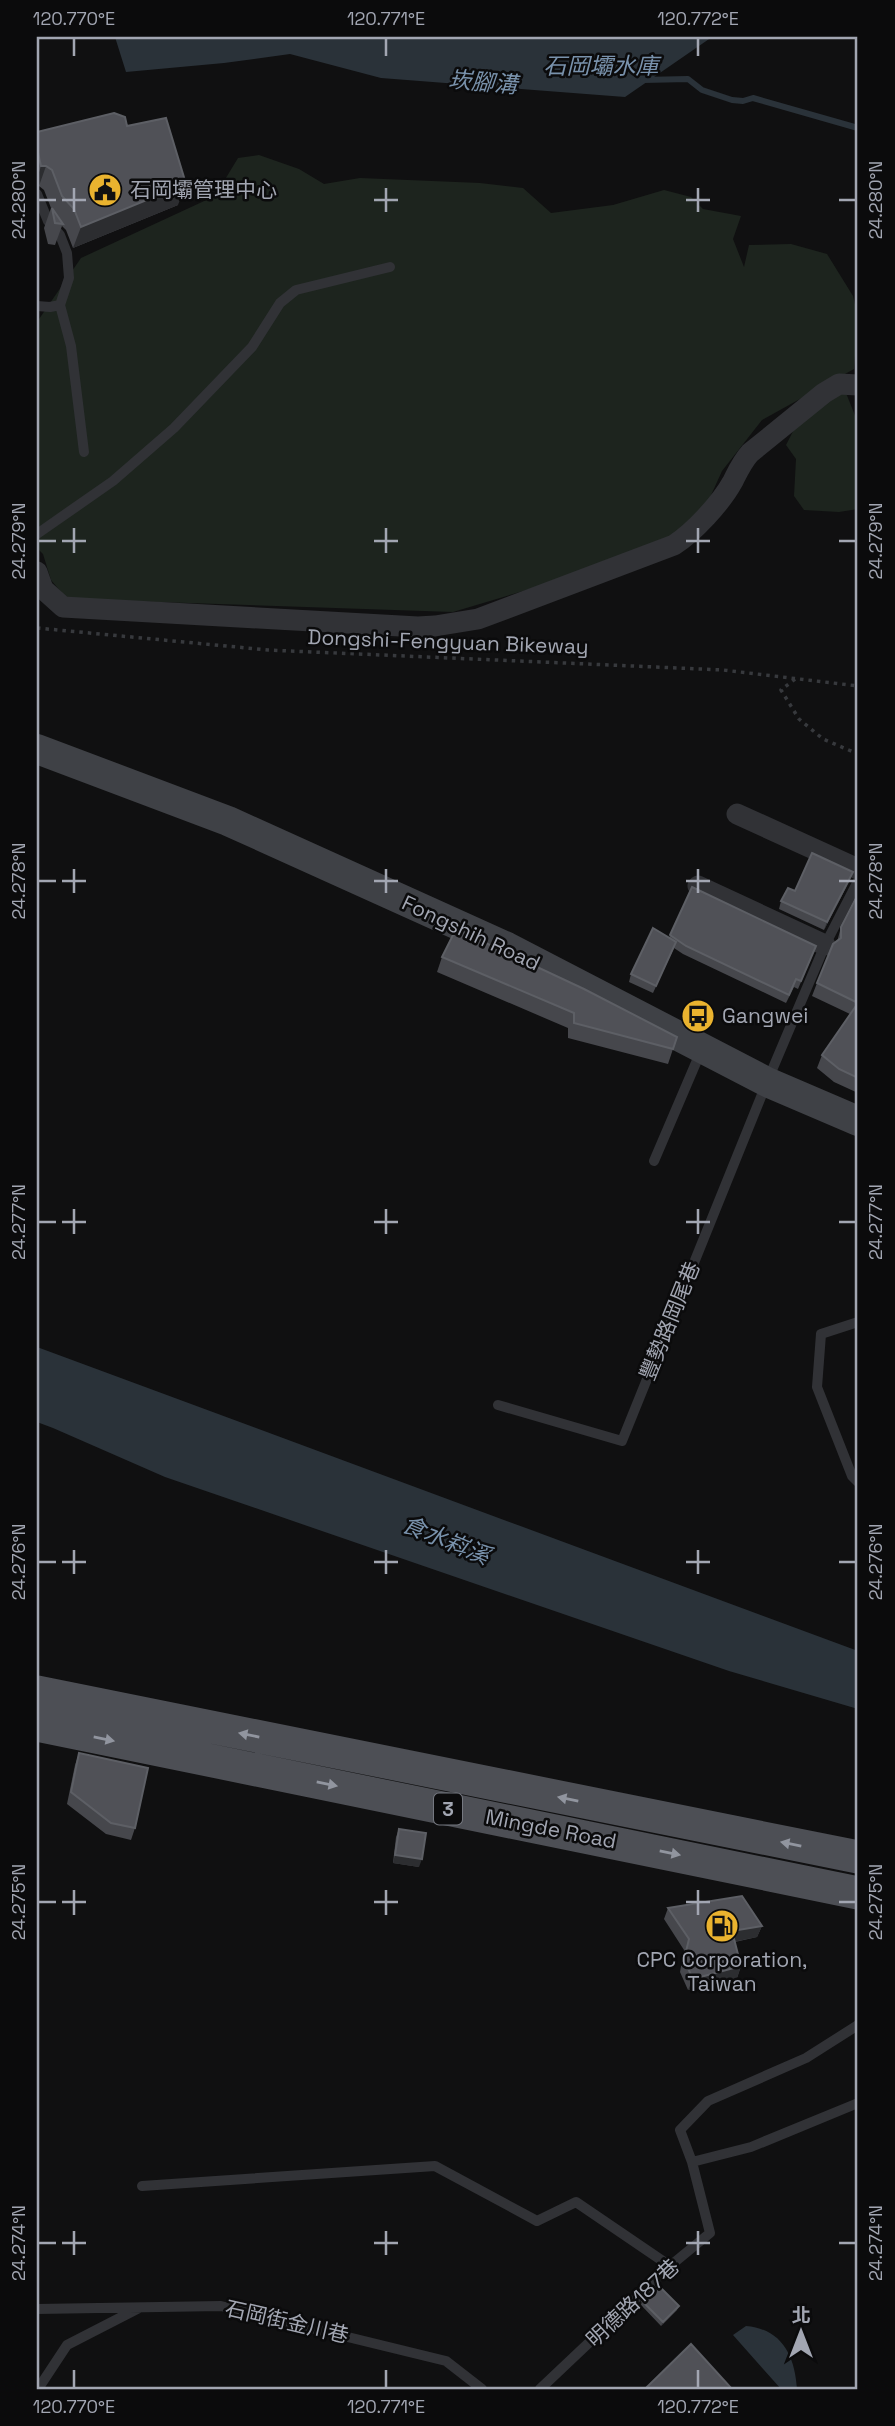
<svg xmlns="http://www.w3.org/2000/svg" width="895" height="2426" font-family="'Space Grotesk','Noto Sans TC',sans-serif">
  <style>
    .green { fill: #1d241e }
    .water { fill: #2a3239 }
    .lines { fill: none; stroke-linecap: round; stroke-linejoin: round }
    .stream { stroke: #2a3239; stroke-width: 6 }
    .path { stroke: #37393d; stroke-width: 3.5; stroke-dasharray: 3.5 5; stroke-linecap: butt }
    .lane { stroke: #313236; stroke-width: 10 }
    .street { stroke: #313236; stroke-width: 21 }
    .secondary { stroke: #3f4146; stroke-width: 30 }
    .primary { stroke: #4d4f55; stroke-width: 33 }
    .wall { fill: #46474c }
    .shaded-wall { fill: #2c2d30 }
    .building { fill: #505157; stroke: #5d5f65; stroke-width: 2 }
    .oneway { fill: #91959f }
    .ticks { fill: none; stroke: #a2a6b2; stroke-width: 2.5 }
    .labels { text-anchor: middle; stroke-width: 5; stroke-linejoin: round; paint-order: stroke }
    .shield { fill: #0b0b0c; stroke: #757880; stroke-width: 2 }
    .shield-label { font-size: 19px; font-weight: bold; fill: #a2a6b2 }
    .poi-label { font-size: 21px; fill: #a2a6b2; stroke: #0b0b0c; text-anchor: start }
    .street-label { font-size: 21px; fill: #a2a6b2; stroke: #0b0b0c }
    .water-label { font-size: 23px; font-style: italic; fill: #7992ac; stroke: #0b0b0c }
    .neatline { fill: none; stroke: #a2a6b2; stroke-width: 2.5 }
    .ticks-label { font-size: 18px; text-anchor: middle; fill: #a2a6b2 }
  </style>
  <rect width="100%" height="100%" fill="#101011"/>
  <path class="green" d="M 259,155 L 299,169 L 324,184 L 360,178 L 480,183 L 523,188 L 551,213 L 613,205 L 664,190 L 691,197 L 703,209 L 741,216 L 733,239 L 744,267 L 749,245 L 791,244 L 827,254 L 853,296 L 858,317 L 854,369 L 762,420 L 722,471 L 707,504 L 663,544 L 560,580 L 453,612 L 67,599 L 51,580 L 43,554 L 37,548 L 37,322 L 81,258 L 215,196 L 238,158 Z
    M 844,388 L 858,423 L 858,509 L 839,512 L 804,510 L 794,496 L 796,459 L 786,445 L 806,406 Z"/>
  <path class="water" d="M 115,37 L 712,37 L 625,97 L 381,78 L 290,54 L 224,63 L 126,72 Z
    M 37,1347 L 858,1651 L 858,1709 L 729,1671 L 165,1477 L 53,1428 L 37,1422 Z
    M 746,2326 C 782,2329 795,2356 797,2389 L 781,2389 L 733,2335 Z"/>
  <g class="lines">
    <path class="stream" d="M 643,80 L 688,79 L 702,90 L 732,100 L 743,101 L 753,98 L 858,128"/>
    <path class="path" d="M 37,628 L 268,650 L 723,670 L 858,686
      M 795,679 L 781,690 L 799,719 L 823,739 L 858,754"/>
    <path class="lane" d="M 37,194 L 48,221 L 60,235 L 67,253 L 69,278 L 60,305 L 50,307 L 37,306
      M 60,305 L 71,346 L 84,452
      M 37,534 L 113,481 L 174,428 L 252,347 L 280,303 L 296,290 L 390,267
      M 654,1161 L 701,1051
      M 858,1322 L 821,1334 L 817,1387 L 852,1476 L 858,1482
      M 498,1405 L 622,1441 L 767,1082 L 825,945 L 858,881
      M 692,2162 L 751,2147 L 858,2103
      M 142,2186 L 435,2166 L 537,2221 L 576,2202 L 670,2266
      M 37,2309 L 221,2306 L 446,2361 L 482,2389
      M 38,2389 L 67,2345 L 139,2308
      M 540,2389 L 670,2266 L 710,2233 L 692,2162 L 680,2130 L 708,2101 L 806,2058 L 858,2025"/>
    <path class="street" d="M 37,572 L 43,589 L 63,607 L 418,627 L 435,626 L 478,619 L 674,545 C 694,532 721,503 733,481 C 738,471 742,462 750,453 L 824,393 L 839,384 L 858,385
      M 737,814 L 858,869
      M 698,886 L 825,945"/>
    <path class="secondary" d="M 37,749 L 228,821 L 507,947 L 767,1082 L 858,1121"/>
    <path class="primary" d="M 37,1692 L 858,1857
      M 37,1725 L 858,1893"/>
  </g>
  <path class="wall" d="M 127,126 L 178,205 L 73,248 L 66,230 L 62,226 L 55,245 L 48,244 L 44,228 L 51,208 L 44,190 L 39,186 L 37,187 L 37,132 Z
    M 853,872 L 850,880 L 824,930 L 779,909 L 781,901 L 795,891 Z
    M 692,887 L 813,954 L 798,989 L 794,987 L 786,1003 L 683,954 L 674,948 L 653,993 L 629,982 L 631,974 L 669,938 Z
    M 858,894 L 858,1093 L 834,1082 L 817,1068 L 822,1055 L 850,1014 L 812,996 L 817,983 L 837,942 L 841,927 Z
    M 442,957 L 677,1037 L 668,1064 L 568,1038 L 568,1028 L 437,972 Z
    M 79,1753 L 135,1828 L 131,1840 L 106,1834 L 67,1804 L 75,1765 Z
    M 399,1829 L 419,1867 L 393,1863 L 396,1837 Z
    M 668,1908 L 762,1926 L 757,1937 L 735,1942 L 741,1966 L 737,1978 L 688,1990 L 680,1972 L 684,1950 L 664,1919 Z
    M 642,2301 L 677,2310 L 661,2326 L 641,2305 Z"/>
  <path class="shaded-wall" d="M 41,166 L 46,166 L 39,186 L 37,187 L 37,179 Z
    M 186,184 L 178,205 L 73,248 L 81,227 Z
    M 853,872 L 850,880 L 824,930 L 827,922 Z
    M 395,1855 L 422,1859 L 419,1867 L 393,1863 Z
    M 762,1926 L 757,1937 L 728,1943 L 732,1931 Z
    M 741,1966 L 737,1978 L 688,1990 L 693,1979 Z
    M 679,2306 L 677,2310 L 661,2326 L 663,2322 Z"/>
  <path class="building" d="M 114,113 L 125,117 L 127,126 L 166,118 L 186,184 L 81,227 L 74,209 L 62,196 L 52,170 L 46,166 L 41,166 L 37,148 L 37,132 Z
    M 52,208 L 63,224 L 55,223 Z
    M 812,853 L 853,872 L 827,922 L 781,901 L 788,888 L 795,891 Z
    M 692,887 L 816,946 L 801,981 L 796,979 L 789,995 L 686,946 L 670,935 Z
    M 858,894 L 858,1078 L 839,1069 L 822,1055 L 858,1003 L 817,983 L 833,944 L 841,938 L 841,927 Z
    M 653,928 L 676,942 L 656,986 L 631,974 Z
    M 456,929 L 584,989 L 677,1037 L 673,1049 L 574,1023 L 574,1013 L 442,957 Z
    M 79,1753 L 148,1768 L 135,1828 L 111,1823 L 71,1792 Z
    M 399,1829 L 426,1833 L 422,1859 L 395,1855 Z
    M 742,1896 L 762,1926 L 732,1931 L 741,1966 L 693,1979 L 684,1960 L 689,1939 L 668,1908 Z
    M 658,2285 L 679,2306 L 663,2322 L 642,2301 Z
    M 691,2344 L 732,2389 L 646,2389 L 646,2388 Z"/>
  <defs><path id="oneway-solid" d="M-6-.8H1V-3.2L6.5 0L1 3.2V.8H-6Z" transform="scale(1.75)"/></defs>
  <g class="oneway">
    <use href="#oneway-solid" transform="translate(249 1735) rotate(-169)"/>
    <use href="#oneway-solid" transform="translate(104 1739) rotate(11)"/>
    <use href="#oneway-solid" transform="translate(327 1784) rotate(11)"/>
    <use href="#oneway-solid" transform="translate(568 1799) rotate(-169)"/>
    <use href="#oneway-solid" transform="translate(791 1844) rotate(-169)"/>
    <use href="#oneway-solid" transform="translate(670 1853) rotate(11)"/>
  </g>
  <path class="ticks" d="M 74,38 L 74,56M 386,38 L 386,56M 698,38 L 698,56M 74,188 L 74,212M 386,188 L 386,212M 698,188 L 698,212M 38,200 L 56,200M 62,200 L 86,200M 374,200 L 398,200M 686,200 L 710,200M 839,200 L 856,200M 74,528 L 74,553M 386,528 L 386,553M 698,528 L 698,553M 38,541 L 56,541M 62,541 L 86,541M 374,541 L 398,541M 686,541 L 710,541M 839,541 L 856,541M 74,869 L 74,893M 386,869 L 386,893M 698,869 L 698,893M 38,881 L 56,881M 62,881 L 86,881M 374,881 L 398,881M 686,881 L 710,881M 839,881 L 856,881M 74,1209 L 74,1234M 386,1209 L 386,1234M 698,1209 L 698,1234M 38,1222 L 56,1222M 62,1222 L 86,1222M 374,1222 L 398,1222M 686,1222 L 710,1222M 839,1222 L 856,1222M 74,1550 L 74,1574M 386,1550 L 386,1574M 698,1550 L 698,1574M 38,1562 L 56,1562M 62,1562 L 86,1562M 374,1562 L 398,1562M 686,1562 L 710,1562M 839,1562 L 856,1562M 74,1890 L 74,1915M 386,1890 L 386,1915M 698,1890 L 698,1915M 38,1902 L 56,1902M 62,1902 L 86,1902M 374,1902 L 398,1902M 686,1902 L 710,1902M 839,1902 L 856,1902M 74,2231 L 74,2255M 386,2231 L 386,2255M 698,2231 L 698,2255M 38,2243 L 56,2243M 62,2243 L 86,2243M 374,2243 L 398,2243M 686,2243 L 710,2243M 839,2243 L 856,2243M 74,2370 L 74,2388M 386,2370 L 386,2388M 698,2370 L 698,2388"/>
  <defs>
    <symbol id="civic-disc" viewBox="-11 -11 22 22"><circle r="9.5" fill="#eab32f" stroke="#0b0b0c"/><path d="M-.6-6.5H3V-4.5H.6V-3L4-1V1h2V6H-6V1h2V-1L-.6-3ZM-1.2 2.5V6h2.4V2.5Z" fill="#111"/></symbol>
    <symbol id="bus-disc" viewBox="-11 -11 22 22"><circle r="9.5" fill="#eab32f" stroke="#0b0b0c"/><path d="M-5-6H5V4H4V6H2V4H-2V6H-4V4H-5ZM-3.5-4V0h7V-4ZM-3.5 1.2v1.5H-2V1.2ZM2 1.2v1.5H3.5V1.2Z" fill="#111"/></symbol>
    <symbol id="fuel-disc" viewBox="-11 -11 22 22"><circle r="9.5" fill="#eab32f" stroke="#0b0b0c"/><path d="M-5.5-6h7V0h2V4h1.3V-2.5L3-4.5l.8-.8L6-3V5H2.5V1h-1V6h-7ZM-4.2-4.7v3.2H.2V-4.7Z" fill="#111"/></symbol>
  </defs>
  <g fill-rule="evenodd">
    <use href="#civic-disc" x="86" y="171" width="38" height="38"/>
    <use href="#bus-disc" x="679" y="997" width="38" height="38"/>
    <use href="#fuel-disc" x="703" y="1907" width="38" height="38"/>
  </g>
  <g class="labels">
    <rect class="shield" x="434" y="1793.5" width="28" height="31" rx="5"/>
    <g class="shield-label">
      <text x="448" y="1816">3</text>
    </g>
    <g class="poi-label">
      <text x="130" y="197">石岡壩管理中心</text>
      <text x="722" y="1023">Gangwei</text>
      <text x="722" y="1967" text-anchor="middle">CPC Corporation,<tspan x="722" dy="24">Taiwan</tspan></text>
    </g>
    <g class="street-label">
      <text transform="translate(448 642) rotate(2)" y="7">Dongshi-Fengyuan Bikeway</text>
      <text transform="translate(471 933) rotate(25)" y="7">Fongshih Road</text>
      <text transform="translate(670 1321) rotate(-68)" y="7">豐勢路岡尾巷</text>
      <text transform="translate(551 1829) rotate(11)" y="7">Mingde Road</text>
      <text transform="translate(633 2303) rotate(-43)" y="7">明德路187巷</text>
      <text transform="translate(287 2322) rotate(13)" y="7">石岡街金川巷</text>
    </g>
    <g class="water-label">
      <text x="601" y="74">石岡壩水庫</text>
      <text transform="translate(483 82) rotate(5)" y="8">崁腳溝</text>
      <text transform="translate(446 1540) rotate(22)" y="8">食水嵙溪</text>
    </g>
  </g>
  <rect width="895" height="2426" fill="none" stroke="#0b0b0c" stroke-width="77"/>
  <g transform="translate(801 2332)" stroke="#0b0b0c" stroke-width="5" paint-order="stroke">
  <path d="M0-5L12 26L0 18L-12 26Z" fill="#a2a6b2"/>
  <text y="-10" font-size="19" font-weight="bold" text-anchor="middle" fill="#a2a6b2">北</text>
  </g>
  <rect x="38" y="38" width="818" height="2350" class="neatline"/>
  <g class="ticks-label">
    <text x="74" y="25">120.770°E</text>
    <text x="386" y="25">120.771°E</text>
    <text x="698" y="25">120.772°E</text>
    <text transform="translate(19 200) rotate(-90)" y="6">24.280°N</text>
    <text transform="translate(876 200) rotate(-90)" y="6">24.280°N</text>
    <text transform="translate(19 541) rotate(-90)" y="6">24.279°N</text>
    <text transform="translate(876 541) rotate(-90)" y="6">24.279°N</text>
    <text transform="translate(19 881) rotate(-90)" y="6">24.278°N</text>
    <text transform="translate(876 881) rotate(-90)" y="6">24.278°N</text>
    <text transform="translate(19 1222) rotate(-90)" y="6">24.277°N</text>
    <text transform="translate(876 1222) rotate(-90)" y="6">24.277°N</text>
    <text transform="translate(19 1562) rotate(-90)" y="6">24.276°N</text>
    <text transform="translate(876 1562) rotate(-90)" y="6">24.276°N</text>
    <text transform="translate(19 1902) rotate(-90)" y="6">24.275°N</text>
    <text transform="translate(876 1902) rotate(-90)" y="6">24.275°N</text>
    <text transform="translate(19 2243) rotate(-90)" y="6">24.274°N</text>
    <text transform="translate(876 2243) rotate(-90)" y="6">24.274°N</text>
    <text x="74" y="2413">120.770°E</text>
    <text x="386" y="2413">120.771°E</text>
    <text x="698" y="2413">120.772°E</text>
  </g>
</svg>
